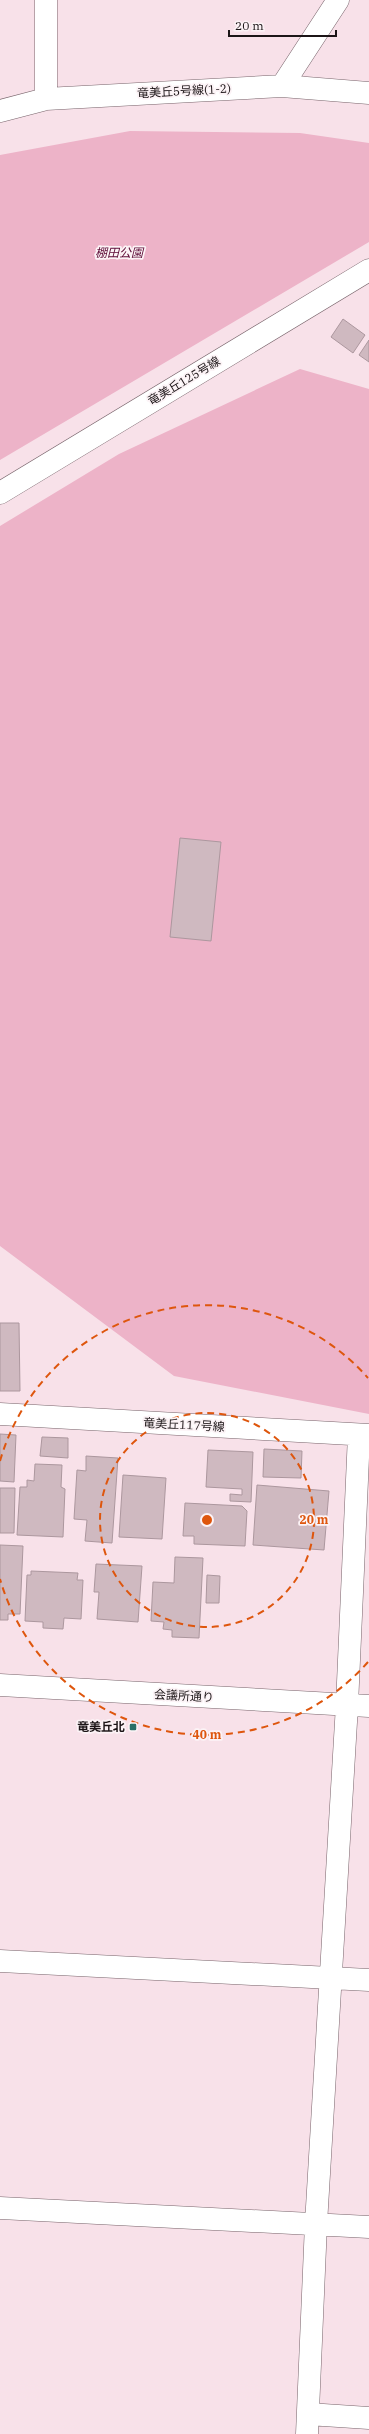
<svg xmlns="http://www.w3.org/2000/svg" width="369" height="2434" font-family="'IBM Plex Serif','Noto Sans JP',serif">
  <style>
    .green { fill: #edb3c8 }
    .building { fill: #cfb9c0; stroke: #ac979e }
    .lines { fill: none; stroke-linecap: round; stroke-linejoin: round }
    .minor-casing { stroke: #78646b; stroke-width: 23 }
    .minor { stroke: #fff; stroke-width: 22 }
    .ring { fill: none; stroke: #de560d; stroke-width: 2; stroke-dasharray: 7 5 }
    .poi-dot { fill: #297067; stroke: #fcf3f6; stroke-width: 1.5 }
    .labels { text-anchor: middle; stroke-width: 3.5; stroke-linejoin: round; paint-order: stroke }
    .street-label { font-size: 12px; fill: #1c1517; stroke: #fcf3f6 }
    .park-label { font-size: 12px; font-style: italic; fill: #5b0834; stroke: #fcf3f6 }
    .poi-label { font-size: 12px; font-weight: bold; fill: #1c1517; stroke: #fcf3f6; text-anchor: end }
    .centre { fill: #de560d; stroke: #fcf3f6; stroke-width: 2 }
    .ring-label { font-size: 12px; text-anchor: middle; font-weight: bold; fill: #de560d; stroke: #fcf3f6; stroke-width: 3.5; stroke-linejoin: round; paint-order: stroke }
  </style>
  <rect width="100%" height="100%" fill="#f8e1e9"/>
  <path class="green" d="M 130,131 L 300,133 L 369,143 L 369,242 L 0,460 L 0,155 Z
    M 300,369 L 369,389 L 369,1414 L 174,1376 L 0,1246 L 0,526 L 119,454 Z"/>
  <path class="building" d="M 343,319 L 365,335 L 353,353 L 331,337 Z
    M 369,340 L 369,362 L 359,355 Z
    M 180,838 L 221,842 L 211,941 L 170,937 Z
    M 0,1323 L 19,1323 L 20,1391 L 0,1391 Z
    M 0,1434 L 16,1435 L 14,1482 L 0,1481 Z
    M 42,1437 L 68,1438 L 68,1458 L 40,1456 Z
    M 264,1449 L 302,1451 L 301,1478 L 263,1477 Z
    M 208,1450 L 253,1452 L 251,1502 L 230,1501 L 230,1494 L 242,1495 L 242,1489 L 206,1487 Z
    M 86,1456 L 118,1458 L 112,1543 L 85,1541 L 87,1520 L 74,1519 L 77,1470 L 86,1471 Z
    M 35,1464 L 62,1465 L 61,1487 L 65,1489 L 63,1537 L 17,1535 L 20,1487 L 27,1487 L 27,1480 L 34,1481 Z
    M 123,1475 L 166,1478 L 162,1539 L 119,1537 Z
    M 257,1485 L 329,1491 L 324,1550 L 253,1545 Z
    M 0,1488 L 15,1488 L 14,1533 L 0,1533 Z
    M 185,1503 L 242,1506 L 247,1511 L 245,1546 L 194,1544 L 194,1536 L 183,1536 Z
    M 0,1545 L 23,1546 L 20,1614 L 8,1614 L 8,1620 L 0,1620 Z
    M 175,1557 L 203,1558 L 199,1638 L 172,1637 L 172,1630 L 163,1629 L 164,1622 L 151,1621 L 153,1582 L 174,1583 Z
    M 96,1564 L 142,1566 L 138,1622 L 97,1619 L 99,1592 L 94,1592 Z
    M 31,1571 L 78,1573 L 77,1580 L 83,1580 L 81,1619 L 64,1618 L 63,1629 L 43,1628 L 43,1622 L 25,1621 L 27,1575 L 31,1575 Z
    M 207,1575 L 220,1576 L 219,1603 L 206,1603 Z"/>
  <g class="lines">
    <defs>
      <path id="minor" d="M 46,0 L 46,99
        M 282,86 L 338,0
        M 0,111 L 46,99 L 282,86 L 369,93
        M 0,493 L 369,270
        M 0,1414 L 369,1435
        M 0,1685 L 369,1706
        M 0,1961 L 369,1980
        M 0,2208 L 369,2227
        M 308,2414 L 369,2418
        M 307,2434 L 316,2224 L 347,1705 L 359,1435"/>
    </defs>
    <use href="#minor" class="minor-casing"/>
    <use href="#minor" class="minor"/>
  </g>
  <g class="ring">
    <circle cx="207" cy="1520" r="107"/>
    <path d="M368 1662A215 215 0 0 1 0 1579M0 1461A215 215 0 0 1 368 1378"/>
  </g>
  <rect class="poi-dot" x="129" y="1723" width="8" height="8" rx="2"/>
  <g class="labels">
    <g class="street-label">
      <text transform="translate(184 91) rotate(-3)" y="4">竜美丘5号線(1-2)</text>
      <text transform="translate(184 381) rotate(-31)" y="4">竜美丘125号線</text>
      <text transform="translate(184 1425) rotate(3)" y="4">竜美丘117号線</text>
      <text transform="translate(184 1696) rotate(3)" y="4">会議所通り</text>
    </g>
    <g class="park-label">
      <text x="119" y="257">棚田公園</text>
    </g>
    <g class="poi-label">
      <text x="125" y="1731">竜美丘北</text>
    </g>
  </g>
  <circle cx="207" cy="1520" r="6" class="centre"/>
  <g class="ring-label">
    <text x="314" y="1524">20 m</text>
    <text x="207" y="1739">40 m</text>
  </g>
  <path d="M229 30v6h107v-6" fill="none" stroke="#1c1517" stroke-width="2"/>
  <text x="235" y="30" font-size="12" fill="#1c1517" stroke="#fcf3f6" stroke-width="3" paint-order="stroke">20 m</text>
</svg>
